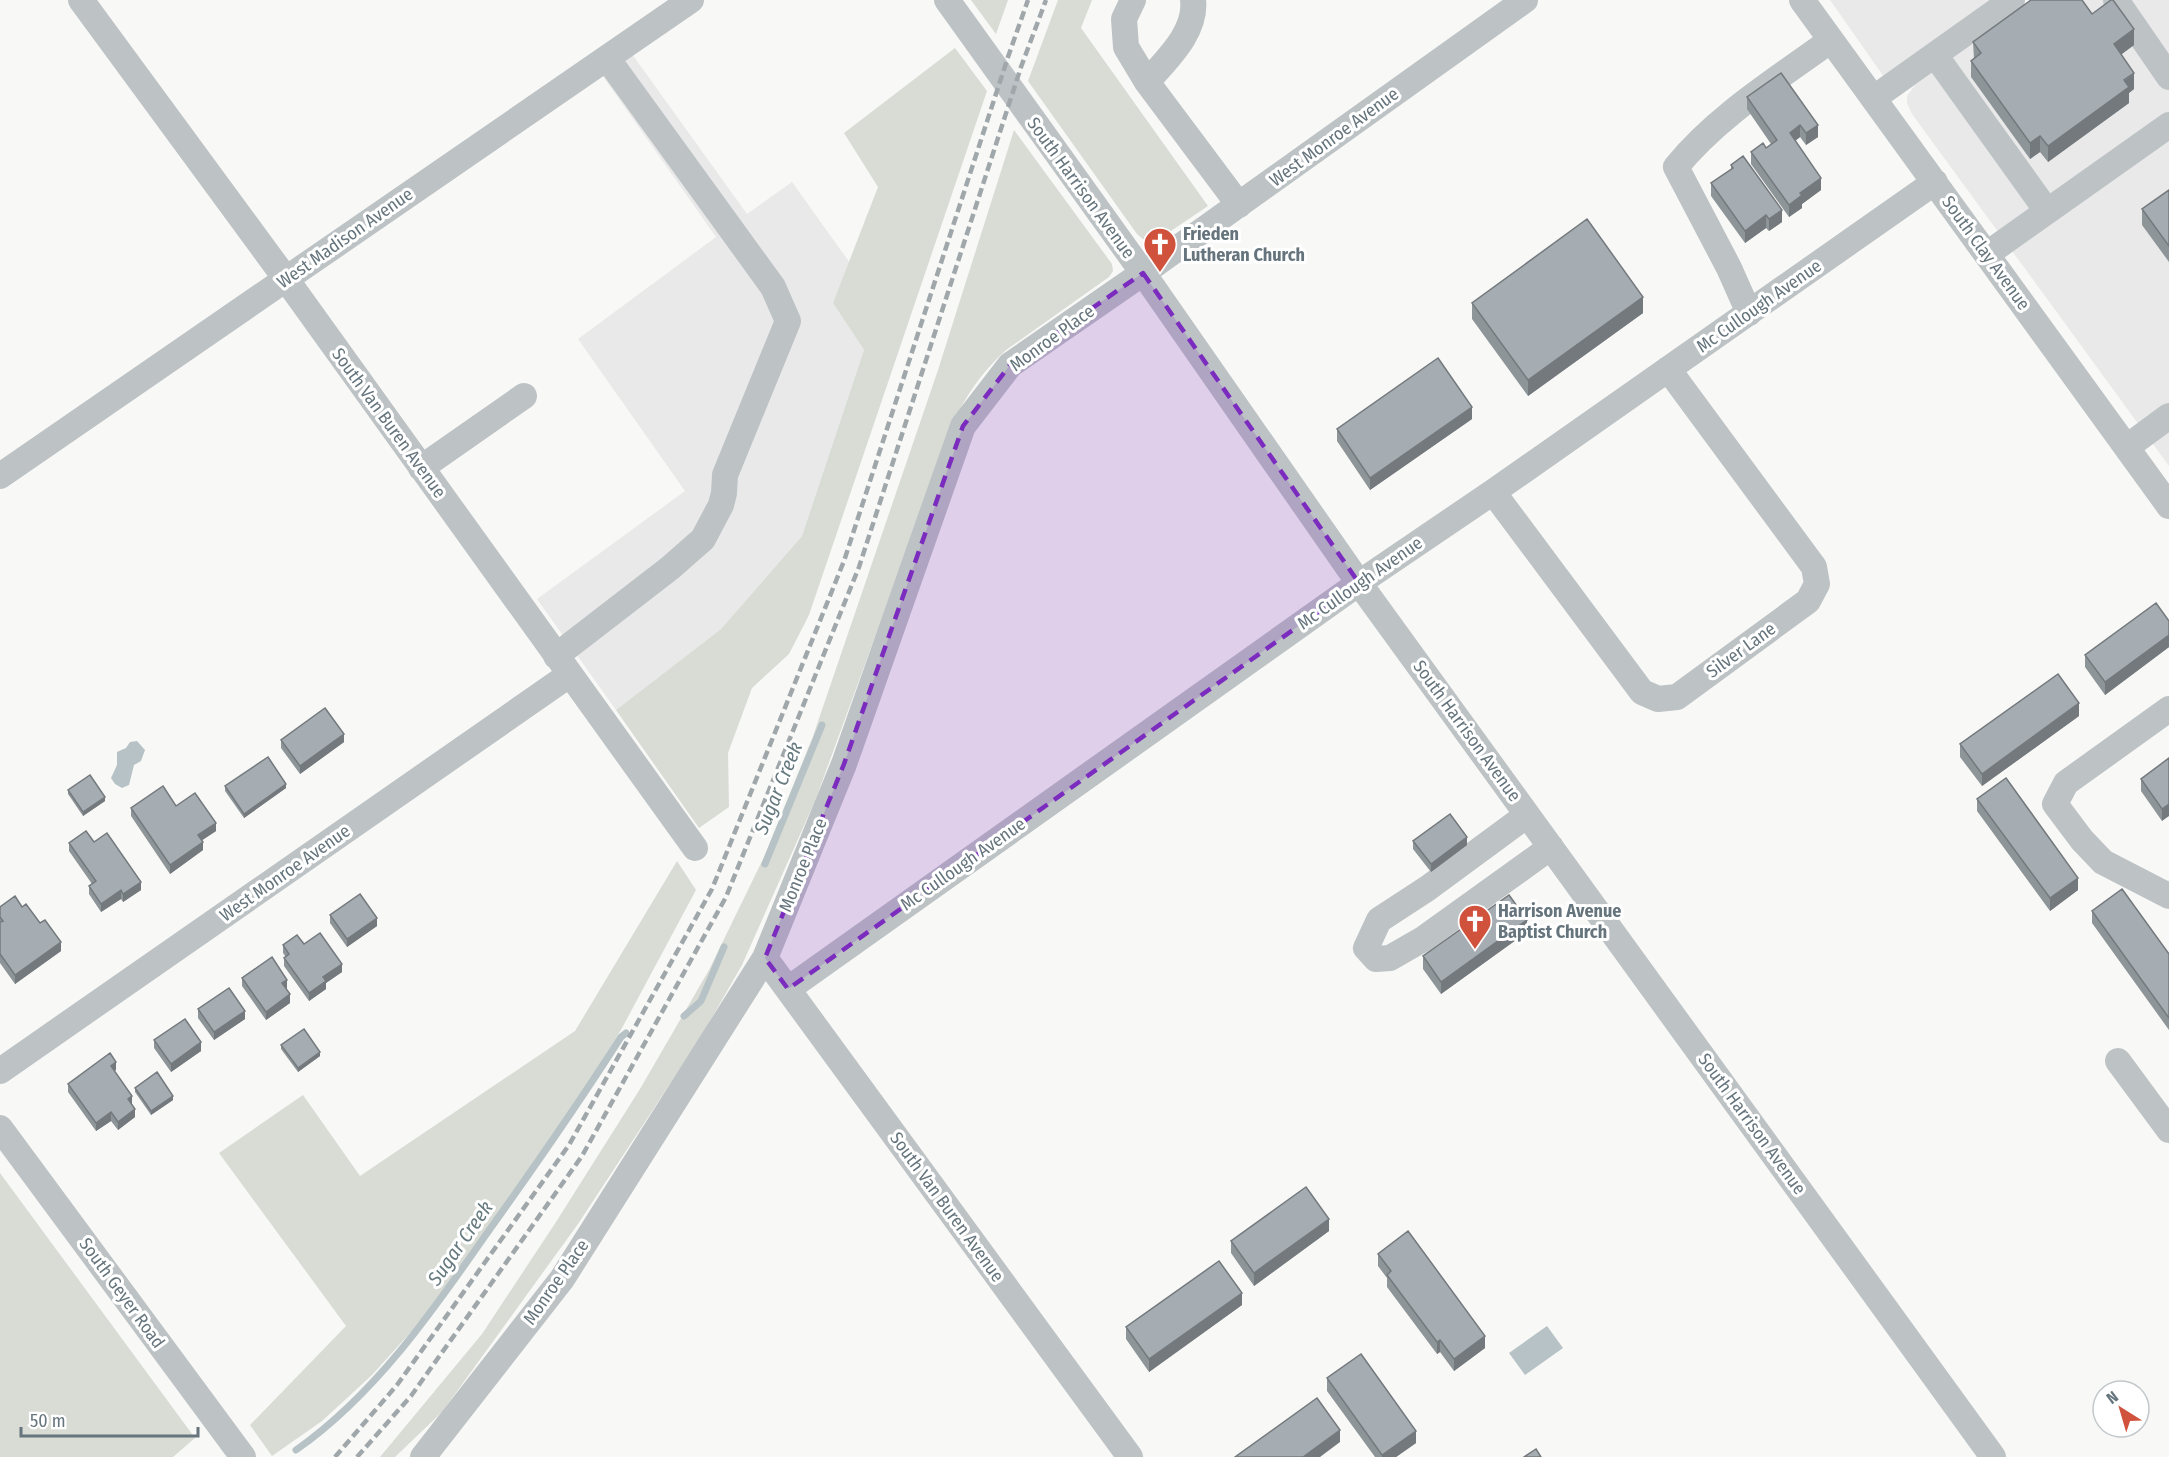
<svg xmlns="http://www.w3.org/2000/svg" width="2169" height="1457" font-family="'Fira Sans Condensed',sans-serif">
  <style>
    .built { fill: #e9e9e9 }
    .green { fill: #d8dcd5 }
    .water { fill: #b6c2c5 }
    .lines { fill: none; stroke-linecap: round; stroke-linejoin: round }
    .stream { stroke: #b6c2c5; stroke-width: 7 }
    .minor { stroke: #bdc2c5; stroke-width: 26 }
    .rail { stroke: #a0a7ab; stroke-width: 4.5; stroke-dasharray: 9 4.5; stroke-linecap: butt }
    .wall { fill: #8e9599 }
    .shaded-wall { fill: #74797d }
    .building { fill: #a5adb2; stroke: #74797d; stroke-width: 1.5 }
    .marked { fill: #7b2cbf; fill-opacity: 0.2; stroke: #7b2cbf; stroke-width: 4.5; stroke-dasharray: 12 8; stroke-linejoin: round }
    .labels { text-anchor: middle; stroke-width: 6; stroke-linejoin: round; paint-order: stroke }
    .street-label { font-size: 18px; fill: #66757d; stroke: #fff }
    .poi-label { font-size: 18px; font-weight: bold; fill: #66757d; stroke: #fff; text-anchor: start }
    .water-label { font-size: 20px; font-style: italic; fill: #667a7f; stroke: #fff }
  </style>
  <rect width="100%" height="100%" fill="#f8f8f6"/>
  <path class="built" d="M 1830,0 L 1991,0 L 1884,77 Z
    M 2034,0 L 2169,0 L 2169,466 L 1912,114 L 1907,103 L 1907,96 L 1915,85 Z
    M 632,54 L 747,214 L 792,182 L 850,263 L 833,303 L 864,350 L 802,536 L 721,629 L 616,710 L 537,599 L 685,491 L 578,339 L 716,237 L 602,75 Z"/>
  <path class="green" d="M 971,0 L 1008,0 L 996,34 Z
    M 1058,0 L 1092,0 L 1081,28 L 1208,206 L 1156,241 L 1144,240 L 1137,234 L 1028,81 Z
    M 955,48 L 987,91 L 809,615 L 789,654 L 752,688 L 728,753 L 729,807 L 699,828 L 616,710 L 721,629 L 802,536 L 864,350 L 833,303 L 878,187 L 844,133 Z
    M 1014,130 L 1112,264 L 1113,271 L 1109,277 L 1006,350 C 982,372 965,396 952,426 L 815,801 L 742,965 L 702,1035 L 578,1224 L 442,1412 L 395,1457 L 380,1457 L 482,1334 L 556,1222 L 640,1089 L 709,970 L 764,857 L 812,739 L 938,370 Z
    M 677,861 L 696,890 L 622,1028 L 541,1161 L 457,1281 L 372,1375 L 322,1421 L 272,1456 L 250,1425 L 346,1326 L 219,1153 L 303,1095 L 360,1176 L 575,1031 Z
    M 0,1173 L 195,1438 L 173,1457 L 0,1457 Z"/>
  <path class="water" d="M 137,741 L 145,750 L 141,761 L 134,765 L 129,785 L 122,788 L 115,784 L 111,778 L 117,765 L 117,752 L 126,748 L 130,742 Z
    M 1547,1326 L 1563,1348 L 1525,1375 L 1509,1353 Z"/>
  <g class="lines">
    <path class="stream" d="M 765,864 L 822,725
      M 684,1016 L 701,1001 L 724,947
      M 296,1450 C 376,1394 435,1308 490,1229 C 535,1166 579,1103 621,1037 L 626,1033"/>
    <path class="minor" d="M 81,0 L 286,279 L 695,848
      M 947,0 L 1143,273 L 1359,583 L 1993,1457
      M 1133,0 L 1124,19 L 1126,47 L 1147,82 L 1239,205
      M 1802,0 L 2169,506
      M 2116,0 L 2169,77
      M 1935,55 L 2047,211
      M 1147,82 C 1166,60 1197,32 1193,0
      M 1874,98 L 2012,0
      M 1987,254 L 2169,125
      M 1749,313 L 1729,268 L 1676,167 C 1717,116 1779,78 1831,40
      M 2127,447 L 2169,416
      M 421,468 L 524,396
      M 0,476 L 691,0
      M 1493,492 L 1642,692 L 1658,699 L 1677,697 L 1808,601 L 1817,584 L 1814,567 L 1668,369
      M 556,656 L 670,568 L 703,539 L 721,505 L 724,493 L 725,475 L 788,321 L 773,287 L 607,58
      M 2169,709 L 2066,783 L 2055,804 L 2082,840 L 2103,862 L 2169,896
      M 1527,815 L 1428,888 L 1379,920 L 1366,948 L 1376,959 L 1390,958 L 1423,939 L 1551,847
      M 765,958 L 1130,1457
      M 788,989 L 1359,583 L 1493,492 L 1935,182
      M 2118,1061 L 2169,1130
      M 0,1071 L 569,675
      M 0,1128 L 243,1457
      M 423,1457 L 562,1279 L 765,958 L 844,764 L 963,426 L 1010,365 L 1143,273 L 1525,0"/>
    <path class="rail" d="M 335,1457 L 397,1385 L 569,1145 L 712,889 L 844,561 L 1008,57 L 1028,0
      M 357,1457 L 411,1396 L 582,1156 L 726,897 L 859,567 L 1021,67 L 1046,0"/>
  </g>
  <path class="wall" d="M 2092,14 L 2134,45 L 2121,54 L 2134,89 L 2129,93 L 2129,103 L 2048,162 L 2040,152 L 2030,159 L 1971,77 L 1971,61 L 1974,59 L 1973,42 Z
    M 1781,73 L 1818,137 L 1806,145 L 1800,137 L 1795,141 L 1821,190 L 1802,204 L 1802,208 L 1789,217 L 1751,164 L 1751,152 L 1766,148 L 1771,144 L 1747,109 L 1747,97 Z
    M 1731,165 L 1782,222 L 1769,231 L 1766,228 L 1745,243 L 1711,196 L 1711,183 L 1731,169 Z
    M 2169,190 L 2169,262 L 2142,225 L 2142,209 Z
    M 1472,303 L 1643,313 L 1528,396 L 1472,319 Z
    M 1472,419 L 1370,490 L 1337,441 L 1337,429 Z
    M 2169,621 L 2169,647 L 2105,695 L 2085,667 L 2085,655 Z
    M 2079,716 L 1982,786 L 1960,757 L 1960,744 Z
    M 281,740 L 344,742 L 300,774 L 281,748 Z
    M 2169,758 L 2162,821 L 2141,791 L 2141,779 Z
    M 225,786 L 286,788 L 244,818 L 225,791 Z
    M 68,790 L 105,801 L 83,816 L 68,794 Z
    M 1977,799 L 2078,890 L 2050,911 L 1977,811 Z
    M 176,806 L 216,831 L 202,840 L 203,850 L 170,874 L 131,816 L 131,808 Z
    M 1413,841 L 1467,845 L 1431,872 L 1413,849 Z
    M 94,842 L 141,890 L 123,902 L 121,899 L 101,912 L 89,894 L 89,886 L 92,884 L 69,851 L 69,843 Z
    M 0,907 L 22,907 L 40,923 L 61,951 L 15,984 L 0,963 Z
    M 2092,911 L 2169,954 L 2169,1030 L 2092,923 Z
    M 330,915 L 377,926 L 347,947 L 330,923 Z
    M 1527,932 L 1441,994 L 1423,969 L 1423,956 Z
    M 304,944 L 342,972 L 326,983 L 326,989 L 309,1001 L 284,966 L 284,958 L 286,957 L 283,953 L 283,945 Z
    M 242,978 L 287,988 L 286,988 L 290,1003 L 266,1020 L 242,986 Z
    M 198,1009 L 245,1019 L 214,1040 L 198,1018 Z
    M 154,1040 L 201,1051 L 171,1072 L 154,1048 Z
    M 281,1045 L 320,1056 L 298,1072 L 281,1049 Z
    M 116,1070 L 114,1071 L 132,1104 L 132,1105 L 135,1117 L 118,1130 L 111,1121 L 96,1131 L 68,1092 L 68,1084 Z
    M 135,1088 L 173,1100 L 151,1115 L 135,1092 Z
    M 1329,1231 L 1254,1286 L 1231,1253 L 1231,1241 Z
    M 1378,1254 L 1485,1348 L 1454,1371 L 1440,1352 L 1437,1354 L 1387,1287 L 1387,1278 L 1378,1266 Z
    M 1242,1305 L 1149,1372 L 1126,1339 L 1126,1327 Z
    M 1327,1378 L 1416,1443 L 1396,1457 L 1375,1457 L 1327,1391 Z"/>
  <path class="shaded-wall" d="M 2134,29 L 2134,45 L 2114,60 L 2114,44 Z
    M 2134,73 L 2134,89 L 2129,93 L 2129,103 L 2048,162 L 2048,146 Z
    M 1800,125 L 1800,137 L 1790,145 L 1790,133 Z
    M 1818,125 L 1818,137 L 1806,145 L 1806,133 Z
    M 2040,136 L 2040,152 L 2030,159 L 2030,143 Z
    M 1821,178 L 1821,190 L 1802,204 L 1802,208 L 1789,217 L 1789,205 L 1800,193 Z
    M 1782,210 L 1782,222 L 1769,231 L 1769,219 Z
    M 1766,215 L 1766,228 L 1745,243 L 1745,231 Z
    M 1643,297 L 1643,313 L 1528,396 L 1528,380 Z
    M 1472,407 L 1472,419 L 1370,490 L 1370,478 Z
    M 2169,635 L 2169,647 L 2105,695 L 2105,682 Z
    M 2079,703 L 2079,716 L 1982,786 L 1982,774 Z
    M 344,734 L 344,742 L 300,774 L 300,766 Z
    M 286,784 L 286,788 L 244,818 L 244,814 Z
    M 105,797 L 105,801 L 83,816 L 83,812 Z
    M 2169,804 L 2169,816 L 2162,821 L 2162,809 Z
    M 216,823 L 216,831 L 198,843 L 198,835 Z
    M 1467,837 L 1467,845 L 1431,872 L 1431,864 Z
    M 203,842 L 203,850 L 170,874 L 170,865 Z
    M 2078,878 L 2078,890 L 2050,911 L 2050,898 Z
    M 141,882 L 141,890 L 123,902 L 123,894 Z
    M 121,890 L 121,899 L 101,912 L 101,904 Z
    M 377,918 L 377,926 L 347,947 L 347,939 Z
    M 1527,920 L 1527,932 L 1441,994 L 1441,982 Z
    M 61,942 L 61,951 L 15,984 L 15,975 Z
    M 342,964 L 342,972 L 326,983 L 326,989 L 309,1001 L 309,993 L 323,977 Z
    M 287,980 L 287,988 L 282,991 L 282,983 Z
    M 290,994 L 290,1003 L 266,1020 L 266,1012 Z
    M 245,1011 L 245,1019 L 214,1040 L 214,1032 Z
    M 201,1042 L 201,1051 L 171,1072 L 171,1064 Z
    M 320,1052 L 320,1056 L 298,1072 L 298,1068 Z
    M 116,1062 L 116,1070 L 111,1074 L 111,1066 Z
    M 132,1096 L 132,1104 L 128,1107 L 128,1099 Z
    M 173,1096 L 173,1100 L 151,1115 L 151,1111 Z
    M 135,1109 L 135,1117 L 118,1130 L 118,1122 Z
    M 111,1112 L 111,1121 L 96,1131 L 96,1123 Z
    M 1329,1219 L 1329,1231 L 1254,1286 L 1254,1273 Z
    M 1242,1293 L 1242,1305 L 1149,1372 L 1149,1359 Z
    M 1485,1336 L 1485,1348 L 1454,1371 L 1454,1359 Z
    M 1440,1340 L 1440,1352 L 1437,1354 L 1437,1342 Z
    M 1340,1430 L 1340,1442 L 1320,1457 L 1303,1457 Z
    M 1416,1431 L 1416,1443 L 1396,1457 L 1382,1457 L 1382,1455 Z"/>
  <path class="building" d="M 2031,0 L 2082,0 L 2092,14 L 2111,0 L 2113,0 L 2134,29 L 2114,44 L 2134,73 L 2124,80 L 2129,87 L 2048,146 L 2040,136 L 2030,143 L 1971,61 L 1981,53 L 1973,42 Z
    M 1781,73 L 1818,125 L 1806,133 L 1800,125 L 1790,133 L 1821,178 L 1800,193 L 1802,195 L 1789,205 L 1751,152 L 1763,143 L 1766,148 L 1777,140 L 1747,97 Z
    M 1743,156 L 1782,210 L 1769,219 L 1766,215 L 1745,231 L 1711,183 L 1733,168 L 1731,165 Z
    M 2169,190 L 2169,246 L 2142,209 Z
    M 1587,219 L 1643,297 L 1528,380 L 1472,303 Z
    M 1438,358 L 1472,407 L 1370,478 L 1337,429 Z
    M 2156,603 L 2169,621 L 2169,635 L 2105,682 L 2085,655 Z
    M 2058,674 L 2079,703 L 1982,774 L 1960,744 Z
    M 325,708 L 344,734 L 300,766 L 281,740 Z
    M 268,757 L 286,784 L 244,814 L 225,786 Z
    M 2169,758 L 2169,804 L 2162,809 L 2141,779 Z
    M 90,775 L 105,797 L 83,812 L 68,790 Z
    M 2006,778 L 2078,878 L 2050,898 L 1977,799 Z
    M 163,786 L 176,806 L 195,793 L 216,823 L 198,835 L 203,842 L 170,865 L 131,808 Z
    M 1450,814 L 1467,837 L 1431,864 L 1413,841 Z
    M 86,831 L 94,842 L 107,833 L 141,882 L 123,894 L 121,890 L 101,904 L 89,886 L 96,881 L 69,843 Z
    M 2122,889 L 2169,954 L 2169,1018 L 2092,911 Z
    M 360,894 L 377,918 L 347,939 L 330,915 Z
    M 1509,895 L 1527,920 L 1441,982 L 1423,956 Z
    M 15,896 L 22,907 L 26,904 L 40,923 L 45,920 L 61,942 L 15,975 L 0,954 L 0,922 L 3,921 L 0,917 L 0,907 Z
    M 320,933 L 342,964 L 323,977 L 326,981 L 309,993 L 284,958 L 289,954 L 283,945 L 297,935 L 304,944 Z
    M 272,957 L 287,980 L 282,983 L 290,994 L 266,1012 L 242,978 Z
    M 229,988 L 245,1011 L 214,1032 L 198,1009 Z
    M 185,1019 L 201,1042 L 171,1064 L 154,1040 Z
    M 304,1029 L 320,1052 L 298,1068 L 281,1045 Z
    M 110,1053 L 116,1062 L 111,1066 L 132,1096 L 128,1099 L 135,1109 L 118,1122 L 111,1112 L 96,1123 L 68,1084 Z
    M 157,1072 L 173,1096 L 151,1111 L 135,1088 Z
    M 1306,1187 L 1329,1219 L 1254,1273 L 1231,1241 Z
    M 1408,1231 L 1485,1336 L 1454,1359 L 1440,1340 L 1437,1342 L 1387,1275 L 1391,1271 L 1378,1254 Z
    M 1219,1261 L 1242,1293 L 1149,1359 L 1126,1327 Z
    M 1361,1354 L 1416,1431 L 1382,1455 L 1327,1378 Z
    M 1317,1398 L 1340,1430 L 1303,1457 L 1235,1457 Z
    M 1536,1449 L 1541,1457 L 1524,1457 Z"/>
  <path class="marked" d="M 1143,273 L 1359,583 L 788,989 L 765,958 L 844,764 L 963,426 L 1010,365 Z"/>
  <defs>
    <symbol id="church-pin" viewBox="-11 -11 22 30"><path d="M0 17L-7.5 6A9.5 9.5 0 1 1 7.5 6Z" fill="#d1523c" stroke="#fff"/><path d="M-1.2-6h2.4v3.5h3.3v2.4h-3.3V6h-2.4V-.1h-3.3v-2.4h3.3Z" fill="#fff"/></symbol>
  </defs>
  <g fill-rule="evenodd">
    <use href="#church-pin" x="1141" y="225" width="38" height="52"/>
    <use href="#church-pin" x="1456" y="902" width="38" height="52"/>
  </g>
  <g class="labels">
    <g class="street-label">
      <text transform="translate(1334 137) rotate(-36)" y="6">West Monroe Avenue</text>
      <text transform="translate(1081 188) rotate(54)" y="6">South Harrison Avenue</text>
      <text transform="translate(345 238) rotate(-35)" y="6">West Madison Avenue</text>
      <text transform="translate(1986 253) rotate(54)" y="6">South Clay Avenue</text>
      <text transform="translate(1759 306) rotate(-35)" y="6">Mc Cullough Avenue</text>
      <text transform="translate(1052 338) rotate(-36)" y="6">Monroe Place</text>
      <text transform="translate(389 423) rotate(54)" y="6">South Van Buren Avenue</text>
      <text transform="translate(1360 583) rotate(-35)" y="6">Mc Cullough Avenue</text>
      <text transform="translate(1741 650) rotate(-36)" y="6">Silver Lane</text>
      <text transform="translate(1467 731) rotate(54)" y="6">South Harrison Avenue</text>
      <text transform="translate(963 864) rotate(-35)" y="6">Mc Cullough Avenue</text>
      <text transform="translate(803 865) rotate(-68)" y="6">Monroe Place</text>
      <text transform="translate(285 873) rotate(-35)" y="6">West Monroe Avenue</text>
      <text transform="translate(1752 1124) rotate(54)" y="6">South Harrison Avenue</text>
      <text transform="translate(947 1207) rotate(54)" y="6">South Van Buren Avenue</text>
      <text transform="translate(556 1282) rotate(-55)" y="6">Monroe Place</text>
      <text transform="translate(122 1293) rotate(54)" y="6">South Geyer Road</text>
    </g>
    <g class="poi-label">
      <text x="1183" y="240">Frieden<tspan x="1183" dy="21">Lutheran Church</tspan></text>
      <text x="1498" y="917">Harrison Avenue<tspan x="1498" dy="21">Baptist Church</tspan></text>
    </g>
    <g class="water-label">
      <text transform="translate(778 788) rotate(-68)" y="7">Sugar Creek</text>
      <text transform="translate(460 1243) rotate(-55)" y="7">Sugar Creek</text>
    </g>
  </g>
  <g transform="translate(2121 1409) rotate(323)"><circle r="28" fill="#ffffff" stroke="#c2c8cb" stroke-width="1.5"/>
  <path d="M0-4.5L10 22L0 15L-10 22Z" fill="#d1523c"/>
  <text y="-9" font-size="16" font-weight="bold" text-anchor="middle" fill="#66757d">N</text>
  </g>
  <path d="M21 1427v9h177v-9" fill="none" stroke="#66757d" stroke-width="3"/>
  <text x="30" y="1427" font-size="18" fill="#66757d" stroke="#ffffff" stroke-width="4.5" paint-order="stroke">50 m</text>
</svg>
